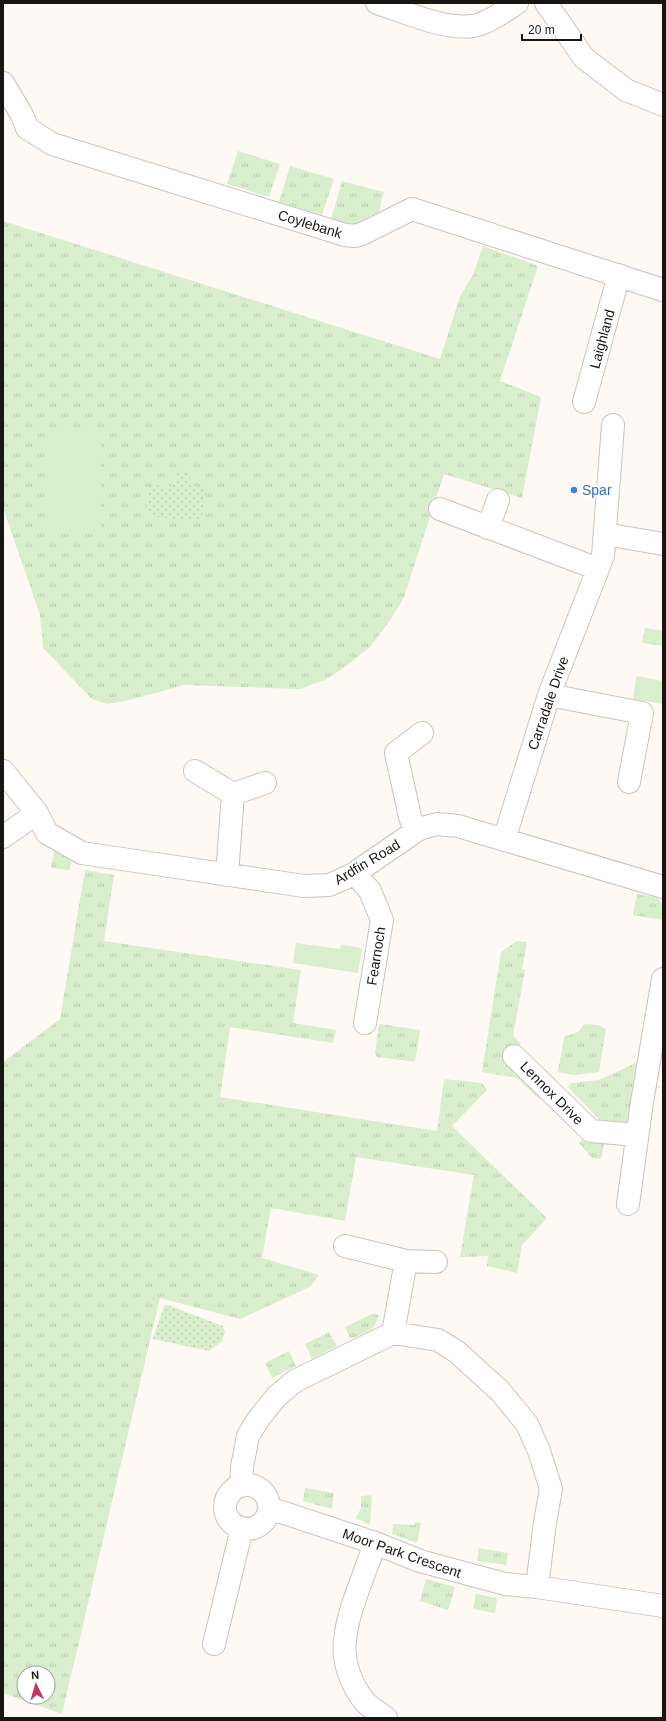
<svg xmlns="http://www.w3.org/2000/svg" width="666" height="1721" font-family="Helvetica,sans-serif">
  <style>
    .grass { fill: url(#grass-tufts); fill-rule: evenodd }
    .park { fill: url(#park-dots) }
    .garden { fill: #d9eecd }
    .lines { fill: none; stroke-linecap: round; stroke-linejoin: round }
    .street-casing { stroke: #cac4bd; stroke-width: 24 }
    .street { stroke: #fff; stroke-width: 22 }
    .shop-dot { fill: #3f7fe0; stroke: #fff; stroke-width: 1.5 }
    .labels { text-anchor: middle; stroke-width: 4; stroke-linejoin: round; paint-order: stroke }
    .street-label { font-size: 14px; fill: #181613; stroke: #fff }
    .shop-label { font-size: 14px; fill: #366cbe; stroke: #fff; text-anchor: start }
  </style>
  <defs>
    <pattern id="grass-tufts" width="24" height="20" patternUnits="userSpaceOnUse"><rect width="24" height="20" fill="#d9eecd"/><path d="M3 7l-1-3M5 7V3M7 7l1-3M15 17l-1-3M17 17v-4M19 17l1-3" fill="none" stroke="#bacbaf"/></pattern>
    <pattern id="park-dots" width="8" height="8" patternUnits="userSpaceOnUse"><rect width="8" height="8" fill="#d9eecd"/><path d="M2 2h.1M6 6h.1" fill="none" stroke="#bacbaf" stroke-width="1.8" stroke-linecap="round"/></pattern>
  </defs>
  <rect width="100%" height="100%" fill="#fff9f3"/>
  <path class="grass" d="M 238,151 L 280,164 L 269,197 L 227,184 Z
    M 290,166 L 334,179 L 322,215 L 279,202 Z
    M 342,181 L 384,192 L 379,212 L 353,225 L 331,219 Z
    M 3,221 L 440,359 L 460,296 L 473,275 L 483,246 L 538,266 L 500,381 L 541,397 L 522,498 L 444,474 L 404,597 L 391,619 L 371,646 L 345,667 L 325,680 L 300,689 L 184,685 L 126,701 L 107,704 L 92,699 L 43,648 L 40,615 L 3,508 Z
    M 645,628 L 663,631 L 663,646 L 642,643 Z
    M 54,850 L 71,858 L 70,870 L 51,868 Z
    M 85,870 L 114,875 L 104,941 L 301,970 L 293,1023 L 336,1030 L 333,1043 L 230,1027 L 220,1097 L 437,1131 L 444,1079 L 482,1083 L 487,1090 L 452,1126 L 547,1218 L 522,1245 L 517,1273 L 487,1266 L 488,1256 L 460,1257 L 474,1175 L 356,1157 L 345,1221 L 271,1208 L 262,1258 L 319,1275 L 310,1287 L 240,1319 L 160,1298 L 62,1714 L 3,1693 L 3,1062 L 60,1019 ZM 24,1673 L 48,1673 L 48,1697 L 24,1697 Z
    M 637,894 C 661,898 663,895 663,920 L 633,915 Z
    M 517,941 L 527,942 L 522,969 L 525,970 L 513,1036 L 521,1044 L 509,1057 L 546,1092 L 539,1099 L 517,1078 L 482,1072 L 501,952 Z
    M 379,1024 L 420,1030 L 415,1062 L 377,1057 L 375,1053 Z
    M 585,1024 L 598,1025 L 606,1029 L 599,1072 L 575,1075 L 558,1072 L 564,1037 L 578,1032 Z
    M 638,1062 L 640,1065 L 640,1110 L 627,1125 L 606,1124 L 601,1121 L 568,1087 L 572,1083 L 599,1080 Z
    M 587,1135 L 605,1139 L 601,1159 L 592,1158 L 579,1143 Z
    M 372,1314 L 379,1315 C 375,1332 364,1333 350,1339 L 345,1327 Z
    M 329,1332 L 337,1346 L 312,1359 L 305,1344 Z
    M 289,1351 L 296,1366 L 272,1378 L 265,1363 Z
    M 305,1488 L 334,1493 L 332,1509 L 303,1501 Z
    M 372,1495 L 370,1525 L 356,1518 L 361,1508 L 361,1496 Z
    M 415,1522 L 421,1523 L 417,1543 L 392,1534 L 393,1524 L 414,1525 Z
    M 479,1548 L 508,1553 L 506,1565 L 477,1561 Z
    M 426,1579 L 455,1587 L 448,1610 L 420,1601 Z
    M 476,1594 L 497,1598 L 495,1613 L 473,1609 Z"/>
  <path class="park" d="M 178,471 L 191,473 L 188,485 L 207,488 C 206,495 206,506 203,513 C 195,530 159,515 145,512 L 150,484 L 171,488 L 173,481 L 175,481 Z
    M 165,1304 L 223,1326 L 225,1333 L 221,1342 L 209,1351 L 153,1339 Z"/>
  <path class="garden" d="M 49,429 L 101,429 L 101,534 L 49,534 Z
    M 636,676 L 663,681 L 663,704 L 633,699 Z
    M 296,943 L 340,949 L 341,945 L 362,948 L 358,973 L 293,963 Z"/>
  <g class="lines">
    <defs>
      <path id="street" d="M 377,3 C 406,12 443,30 473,26 C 487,24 506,10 517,3
        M 546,3 L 584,58 L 626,90 L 663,105
        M 3,83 L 22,115 L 27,128 L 52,144 L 345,235 L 355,236 L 364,233 L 412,209 L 663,290
        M 584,402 L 619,275
        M 440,509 L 598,569
        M 488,528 L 498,500
        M 605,534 L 663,544
        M 549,695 L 642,713 L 629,782
        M 3,771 L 37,813 L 47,833 L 82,853 L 304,886 L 329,885 L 352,875 L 419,829 L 437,824 L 458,826 L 663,887
        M 195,771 L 233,794 L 227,875
        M 233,794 L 265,783
        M 416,831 L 410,817 L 396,753 L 422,733
        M 3,837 L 37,813
        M 504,840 L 549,695 L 603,556 L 613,425
        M 355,873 L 370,891 L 382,920 L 365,1023
        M 514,1056 L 591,1131 L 637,1135
        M 628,1204 L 642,1102 L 663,979
        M 345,1246 L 406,1261 L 436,1262
        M 393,1333 L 406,1261
        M 241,1485 L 242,1467 L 248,1436 L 257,1421 L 276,1397 L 295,1381 L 393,1333 L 438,1340 L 457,1352 L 500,1391 L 527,1424 L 539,1451 L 551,1489 L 545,1522 L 537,1587
        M225 1507a22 22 0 1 1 44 0a22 22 0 1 1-44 0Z
        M 269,1508 L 375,1543 L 420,1561 L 505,1584 L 537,1587 L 663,1606
        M 375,1543 C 365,1574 348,1609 345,1640 C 342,1662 352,1687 366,1703 C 372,1709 380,1713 386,1718
        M 214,1644 L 242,1528"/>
    </defs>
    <use href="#street" class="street-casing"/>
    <use href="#street" class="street"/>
  </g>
  <circle class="shop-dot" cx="574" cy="490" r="4"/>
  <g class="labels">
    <g class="street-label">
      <text transform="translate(310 224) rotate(17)" y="5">Coylebank</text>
      <text transform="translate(602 339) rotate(-75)" y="5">Laighland</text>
      <text transform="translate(548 703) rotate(-71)" y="5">Carradale Drive</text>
      <text transform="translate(367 862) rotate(-31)" y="5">Ardfin Road</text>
      <text transform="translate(376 956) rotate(-81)" y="5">Fearnoch</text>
      <text transform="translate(552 1093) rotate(45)" y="5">Lennox Drive</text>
      <text transform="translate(402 1553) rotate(19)" y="5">Moor Park Crescent</text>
    </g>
    <g class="shop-label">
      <text x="582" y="495">Spar</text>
    </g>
  </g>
  <rect width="666" height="1721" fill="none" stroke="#181613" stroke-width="8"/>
  <g transform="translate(36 1685) rotate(355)"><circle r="19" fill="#ffffff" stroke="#a3a2a1"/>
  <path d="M0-3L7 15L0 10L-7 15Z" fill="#c33668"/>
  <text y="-6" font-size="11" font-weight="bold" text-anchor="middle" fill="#181613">N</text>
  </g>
  <path d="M522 34v6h59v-6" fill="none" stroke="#181613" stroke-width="2"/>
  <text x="528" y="34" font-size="12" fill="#181613" stroke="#ffffff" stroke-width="3" paint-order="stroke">20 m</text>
</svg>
